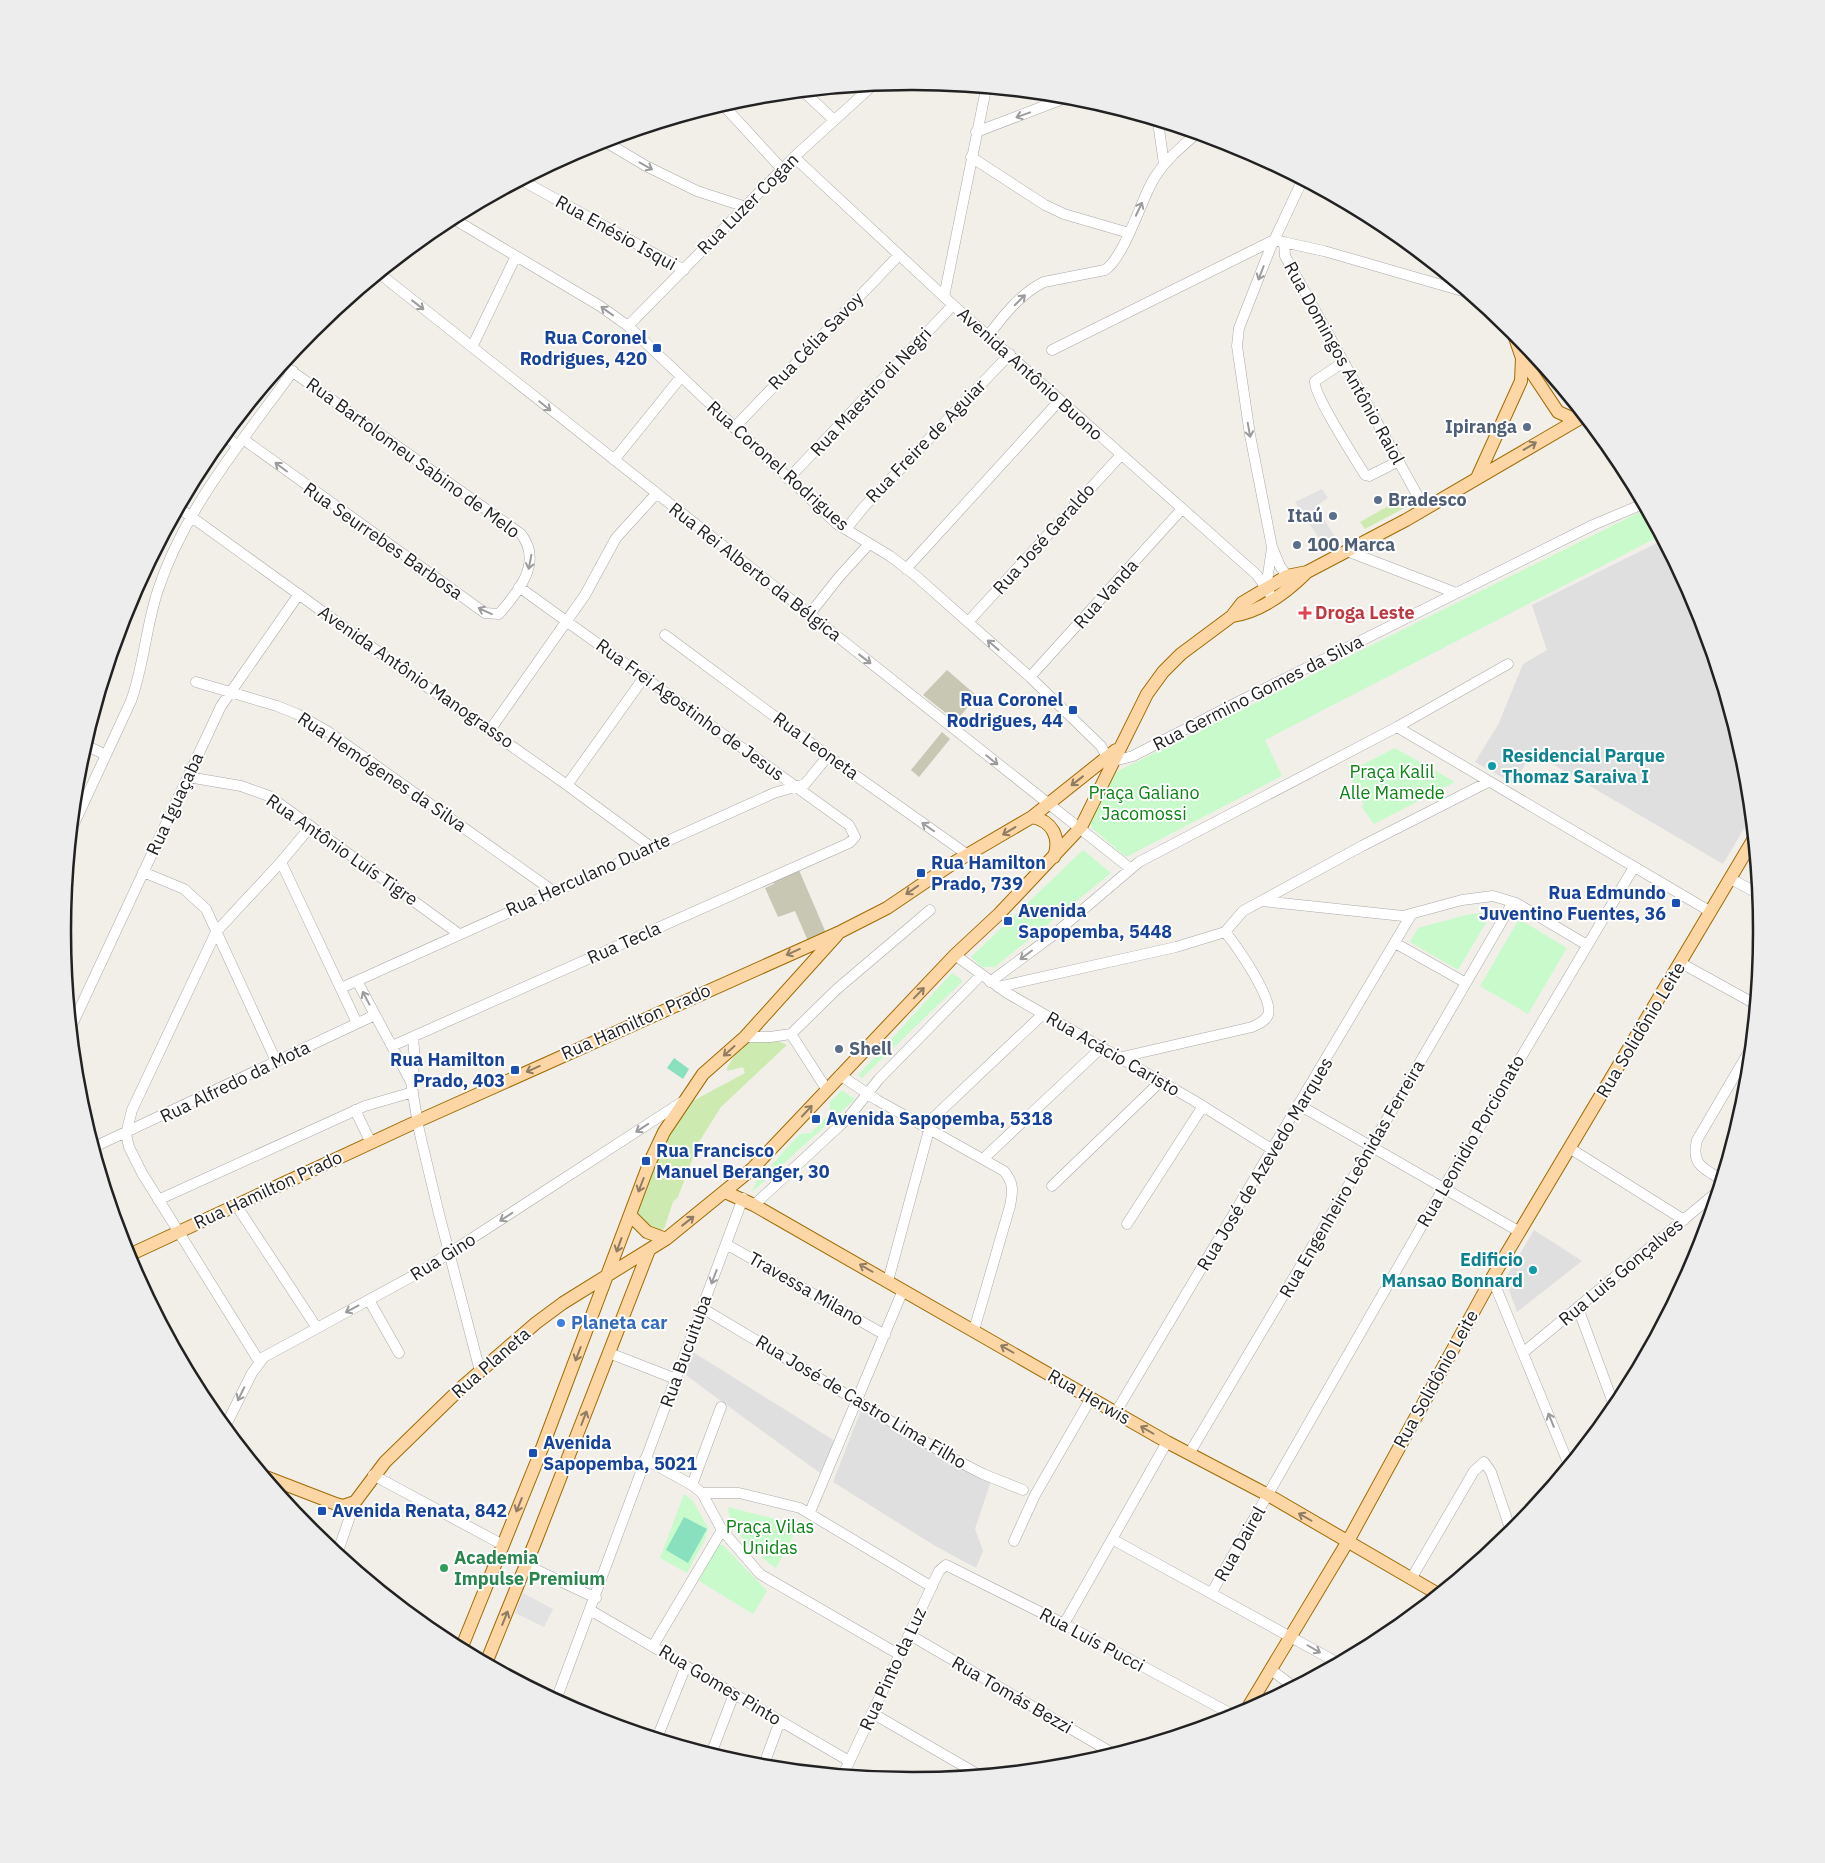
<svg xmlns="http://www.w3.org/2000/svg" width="1825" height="1863" font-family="'IBM Plex Sans',sans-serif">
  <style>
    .residential { fill: #e0dfdf }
    .construction { fill: #c7c7b4 }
    .grass { fill: #cdebb0 }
    .park { fill: #c8facc }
    .pitch { fill: #88e0be }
    .parking { fill: #e2e2e2 }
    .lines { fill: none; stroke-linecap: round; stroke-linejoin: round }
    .minor-casing { stroke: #a9a9a9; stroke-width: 11 }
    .major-casing { stroke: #a06b00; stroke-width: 14 }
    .minor { stroke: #fff; stroke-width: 10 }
    .major { stroke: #fcd6a4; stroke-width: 12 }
    .oneway { stroke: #9c9c9c }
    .oneway2 { stroke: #8f7c63 }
    .transit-dot { fill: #1a4fb4; stroke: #fff; stroke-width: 2 }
    .service-dot { fill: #5c6f8a; stroke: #fff; stroke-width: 2 }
    .health-dot { fill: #e0444e; stroke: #fff; stroke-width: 2 }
    .culture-dot { fill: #0f9aa8; stroke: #fff; stroke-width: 2 }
    .shop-dot { fill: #3f7fe0; stroke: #fff; stroke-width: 2 }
    .leisure-dot { fill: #2e9e5b; stroke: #fff; stroke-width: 2 }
    .labels { text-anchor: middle; stroke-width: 4; stroke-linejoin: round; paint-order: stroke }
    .street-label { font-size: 18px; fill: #222; stroke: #fff }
    .transit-label { font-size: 18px; font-weight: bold; fill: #164399; stroke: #fff; text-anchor: start }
    .service-label { font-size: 18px; font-weight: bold; fill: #4e5e75; stroke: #fff; text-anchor: start }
    .health-label { font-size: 18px; font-weight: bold; fill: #be3a42; stroke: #fff; text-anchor: start }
    .culture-label { font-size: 18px; font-weight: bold; fill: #0d838f; stroke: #fff; text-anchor: start }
    .park-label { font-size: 18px; fill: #0c8416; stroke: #fff }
    .shop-label { font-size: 18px; font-weight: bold; fill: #366cbe; stroke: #fff; text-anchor: start }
    .leisure-label { font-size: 18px; font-weight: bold; fill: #27864d; stroke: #fff; text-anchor: start }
    .rim { fill: none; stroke: #222; stroke-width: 2.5 }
  </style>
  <rect width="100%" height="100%" fill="#f2efe9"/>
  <path class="residential" d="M 1663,540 L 1698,606 L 1746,766 L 1751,817 L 1723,864 L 1532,752 L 1514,784 L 1475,762 L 1498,725 L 1523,664 L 1547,650 L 1532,605 Z
    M 1534,1230 L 1582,1261 L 1517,1312 L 1505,1279 Z
    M 693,1352 L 835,1441 L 820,1473 L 687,1376 L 684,1371 Z
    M 861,1410 L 991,1481 L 975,1529 L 983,1551 L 976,1568 L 932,1544 L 833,1482 Z"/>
  <path class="construction" d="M 947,670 L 977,696 L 956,721 L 923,695 Z
    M 942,732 L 950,739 L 919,777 L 911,770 Z
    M 799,870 L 826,933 L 808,941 L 795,911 L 778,917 L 765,888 L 774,884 L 773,882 Z"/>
  <path class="grass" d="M 1404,497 L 1408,506 L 1365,529 L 1360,522 Z
    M 778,1041 L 787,1045 L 721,1107 L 699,1142 L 678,1197 L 673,1202 L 664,1229 L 657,1231 L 639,1221 L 638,1211 L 656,1161 L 663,1145 L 689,1103 L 745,1073 L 743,1067 L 727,1071 L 727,1068 C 744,1039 746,1042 778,1041 Z"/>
  <path class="park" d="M 1646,509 L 1660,536 L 1265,740 L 1282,776 L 1126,857 L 1092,828 L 1090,820 L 1114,773 Z
    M 1395,748 L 1455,782 L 1374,824 L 1361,806 L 1364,805 L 1348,772 Z
    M 1083,850 L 1111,873 L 995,967 L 982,967 L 971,957 Z
    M 1493,911 L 1458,970 L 1410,942 L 1418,928 L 1466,915 Z
    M 1519,919 L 1567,948 L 1528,1014 L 1480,986 Z
    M 952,973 L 961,979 L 962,982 L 866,1074 L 862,1078 L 858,1075 Z
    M 842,1090 L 855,1099 L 853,1101 L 752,1192 L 756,1182 L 800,1134 L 811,1133 L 829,1114 L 830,1102 Z
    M 684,1494 L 693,1501 L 708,1528 L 705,1539 L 687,1573 L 660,1558 Z
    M 728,1507 L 799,1525 L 776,1568 C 758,1556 729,1531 728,1507 Z
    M 717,1545 L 723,1545 L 767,1591 L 753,1614 L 699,1581 Z"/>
  <path class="pitch" d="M 674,1058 L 689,1069 L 683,1079 L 667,1068 Z
    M 684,1517 L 707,1529 L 688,1563 L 666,1550 Z"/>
  <path class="parking" d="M 1552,377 L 1572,402 L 1562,400 L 1544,379 Z
    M 1322,489 L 1328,498 L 1316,506 L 1339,543 L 1326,549 L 1295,502 Z
    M 523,1593 L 553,1609 L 544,1627 L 515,1613 Z"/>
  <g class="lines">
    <defs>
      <path id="minor" d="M 804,92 L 834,120
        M 723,105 L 782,169
        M 1158,122 L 1164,164
        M 976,132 L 1068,97
        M 604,141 L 646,166 L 697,191 L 746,207
        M 794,157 L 953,305 L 1257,575 L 1270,594
        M 971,157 L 1045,205 L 1064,214 L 1129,233
        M 523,181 L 684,270
        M 452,218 L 600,306 L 628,326 L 837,524 L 890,556 L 916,576 L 1030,677 L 1101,746 L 1108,759
        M 1284,242 L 1285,256 L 1425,509
        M 380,274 L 1131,869
        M 944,297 L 986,89
        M 628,326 L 794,157 L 872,86
        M 988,336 C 1003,316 1021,293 1044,282 L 1105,270 C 1124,257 1140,204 1152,182 C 1163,162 1180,148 1196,134
        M 472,347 L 516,256
        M 1052,350 L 1274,240 L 1324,251 L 1466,292
        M 1344,362 L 1315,381 C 1313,394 1356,460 1365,475 L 1369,476 L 1397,462
        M 734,428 L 899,255
        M 225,436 L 238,446
        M 243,439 L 485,613 L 499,614 C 519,591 543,562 521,534 L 283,365
        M 614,460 L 681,377
        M 788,479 L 953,305
        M 179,508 L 416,679 L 567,785 L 651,847
        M 846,529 L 863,508 L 1010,354
        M 1347,551 L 1456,593
        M 906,569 L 1060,400
        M 1290,581 L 1280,566 L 1272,547 L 1250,435 L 1237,346 L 1239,328 L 1270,249 L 1302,181
        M 1266,588 L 1272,548
        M 809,615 L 839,577 L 869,544
        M 968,622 L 1121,455
        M 665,635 L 828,756 L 968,855
        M 1030,677 L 1181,510
        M 196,682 L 277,706 L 297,714 L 327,731 L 553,891
        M 1397,727 L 1711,912
        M 490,730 L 585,595 L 616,538 L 656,494
        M 85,745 L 106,755
        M 1114,761 L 1133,756 L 1240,701 L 1593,525 L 1643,504
        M 188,777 L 241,786 L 269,796 L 459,934
        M 567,785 L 645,676
        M 73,826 L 131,701 C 144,665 146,626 158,590 C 185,508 243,440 293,371
        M 281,862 L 357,1023
        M 143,872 L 184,889 L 206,909 L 276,1061
        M 1731,879 L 1759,894
        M 1262,901 L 1403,916 L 1462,900 L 1493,896 L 1516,903 L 1587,945
        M 1395,943 L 1466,983
        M 955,955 L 1007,993 L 1193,1100 L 1273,1150
        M 1681,963 L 1755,1004
        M 357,981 L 411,1082 L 419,1130 L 438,1210 L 480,1371
        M 990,982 L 1052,936 L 1139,862 L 1397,727 L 1508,664
        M 998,987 L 1176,947 L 1225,932 L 1243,911 L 1362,846 L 1488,782
        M 341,988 L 774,793 L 805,784 L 828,756
        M 72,1025 L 221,706 L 299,594
        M 791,1034 L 837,989 L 930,910
        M 791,1034 L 827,1090
        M 745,1037 L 770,1037 L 791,1034
        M 392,1046 L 849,843 L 855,837 L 849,825 L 519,587
        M 1118,1058 L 1252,1027 C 1258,1024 1265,1022 1268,1015 C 1274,999 1236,945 1225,932
        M 840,1075 L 877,1100 L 1004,1171 C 1014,1183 1013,1191 1010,1206 L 974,1330
        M 411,1082 L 415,1061 L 413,1037
        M 1299,1105 L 1520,1232
        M 355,1110 L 371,1143
        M 94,1147 L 375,1015
        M 1571,1149 L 1684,1220
        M 983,1159 L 1101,1048
        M 1721,1179 C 1702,1168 1691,1164 1697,1140 L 1751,1048
        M 1052,1186 L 1160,1082
        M 158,1200 L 365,1106 L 413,1092
        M 236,1205 L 317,1328
        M 754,1205 L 848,1118 L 879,1079 L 981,975
        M 1127,1224 L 1203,1106
        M 726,1244 L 885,1335
        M 1492,1278 L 1569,1465
        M 888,1281 L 932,1119 L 1043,1014
        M 369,1300 L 399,1353
        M 702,1308 L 952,1458 L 983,1474 L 1023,1490
        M 1578,1308 L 1615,1408
        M 1524,1352 L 1717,1192
        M 609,1353 L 676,1379
        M 259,1361 L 142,1173 L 129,1147 L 126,1134 L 132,1110 L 216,932 L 281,862 L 311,826
        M 1116,1412 L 1411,915
        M 225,1427 L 252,1373 L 264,1357 L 420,1272 L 682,1102
        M 1189,1454 L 1344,1193 L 1513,902
        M 645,1459 L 692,1485 L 702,1493 L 722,1530 L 760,1574 L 900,1655
        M 373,1475 L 503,1545
        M 692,1485 L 721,1407
        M 702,1493 L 739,1493 L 800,1508 L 932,1587
        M 810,1512 L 903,1290
        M 1112,1539 L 1338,1663
        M 1014,1541 L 1035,1495 L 1091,1398
        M 337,1554 L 355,1502
        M 526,1565 L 596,1598
        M 1411,1579 L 1474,1471 L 1484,1462 L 1491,1472 L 1512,1534
        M 1212,1592 L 1444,1187 L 1634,867
        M 590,1610 L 849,1761
        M 1064,1624 L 1167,1442
        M 910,1635 L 1114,1754
        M 653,1646 L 722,1530
        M 1270,1669 L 1294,1687
        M 556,1700 L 743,1198
        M 872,1713 L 979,1775
        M 657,1738 L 686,1666
        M 711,1754 L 734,1694
        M 763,1767 L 780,1721
        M 843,1775 L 939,1571 L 946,1565 L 1064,1624 L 1237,1717"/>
      <path id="major" d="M 1512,329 L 1522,358 L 1558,412 L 1576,420
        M 1477,478 L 1521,381 L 1522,358
        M 1232,616 C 1260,612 1287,592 1307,572
        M 1032,817 C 1052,821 1061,837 1054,857
        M 725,1192 L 754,1205 L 1167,1442 L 1268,1495 L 1438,1594
        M 630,1215 L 647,1232 L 666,1239
        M 127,1256 L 418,1121 L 838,933 L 887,908 L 955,862 L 1032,817 L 1116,750
        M 266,1477 L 336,1504 L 343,1506 L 355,1502 L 385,1462 L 462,1387 L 536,1323 L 563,1303 L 666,1239 L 752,1169 L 955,955 L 999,914 L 1081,827 L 1147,694 L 1163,672 L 1181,654 L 1232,616 L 1242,603 L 1287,576 L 1307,572 L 1406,520 L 1584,416
        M 461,1649 L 539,1456 L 649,1164 L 664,1132 L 703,1074 L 745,1037 L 837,935
        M 486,1663 L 536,1540 L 649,1250
        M 1244,1714 L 1348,1541 L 1492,1278 L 1753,840"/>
    </defs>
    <use href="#minor" class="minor-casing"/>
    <use href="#major" class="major-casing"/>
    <use href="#minor" class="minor"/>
    <use href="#major" class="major"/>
  </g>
  <defs><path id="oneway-shaft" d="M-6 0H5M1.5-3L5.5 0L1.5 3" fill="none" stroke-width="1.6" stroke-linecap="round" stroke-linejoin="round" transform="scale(1.25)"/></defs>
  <g class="oneway">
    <use href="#oneway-shaft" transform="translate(1023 115) rotate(160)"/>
    <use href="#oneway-shaft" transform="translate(646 166) rotate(29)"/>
    <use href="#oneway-shaft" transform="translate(1139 209) rotate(-65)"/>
    <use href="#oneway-shaft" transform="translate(1261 273) rotate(111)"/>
    <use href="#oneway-shaft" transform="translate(1020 300) rotate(-45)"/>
    <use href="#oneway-shaft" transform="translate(418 305) rotate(38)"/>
    <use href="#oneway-shaft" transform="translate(607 311) rotate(-144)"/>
    <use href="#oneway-shaft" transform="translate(545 406) rotate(39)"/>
    <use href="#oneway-shaft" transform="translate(1249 430) rotate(80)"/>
    <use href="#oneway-shaft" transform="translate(281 467) rotate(-143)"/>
    <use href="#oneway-shaft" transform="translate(530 562) rotate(101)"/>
    <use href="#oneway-shaft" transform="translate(485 611) rotate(-155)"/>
    <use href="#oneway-shaft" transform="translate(993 645) rotate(-139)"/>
    <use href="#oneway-shaft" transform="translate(865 659) rotate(38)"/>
    <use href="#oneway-shaft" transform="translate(992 760) rotate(39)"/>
    <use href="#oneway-shaft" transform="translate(928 827) rotate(-145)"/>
    <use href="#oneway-shaft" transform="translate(1026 955) rotate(143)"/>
    <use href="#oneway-shaft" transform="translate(366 998) rotate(-118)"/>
    <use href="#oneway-shaft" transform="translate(642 1128) rotate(147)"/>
    <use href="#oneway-shaft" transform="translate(506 1217) rotate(147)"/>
    <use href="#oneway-shaft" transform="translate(714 1277) rotate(111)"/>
    <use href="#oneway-shaft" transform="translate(352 1309) rotate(152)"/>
    <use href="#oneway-shaft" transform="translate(241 1394) rotate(116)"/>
    <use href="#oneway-shaft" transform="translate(1551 1420) rotate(-112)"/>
    <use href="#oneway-shaft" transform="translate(1314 1649) rotate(30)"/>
  </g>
  <g class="oneway2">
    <use href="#oneway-shaft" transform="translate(1530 446) rotate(-31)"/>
    <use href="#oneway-shaft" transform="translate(1077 781) rotate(142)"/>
    <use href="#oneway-shaft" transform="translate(1009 831) rotate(149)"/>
    <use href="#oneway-shaft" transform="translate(912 890) rotate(145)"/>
    <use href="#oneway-shaft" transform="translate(793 952) rotate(156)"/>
    <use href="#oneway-shaft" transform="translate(919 993) rotate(-46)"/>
    <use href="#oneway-shaft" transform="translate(729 1051) rotate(138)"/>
    <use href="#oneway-shaft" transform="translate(533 1069) rotate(156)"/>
    <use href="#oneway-shaft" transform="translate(807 1111) rotate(-47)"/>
    <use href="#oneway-shaft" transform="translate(641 1185) rotate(111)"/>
    <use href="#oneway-shaft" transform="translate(688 1221) rotate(-38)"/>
    <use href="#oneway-shaft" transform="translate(619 1245) rotate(110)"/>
    <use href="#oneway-shaft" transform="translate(866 1268) rotate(-150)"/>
    <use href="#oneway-shaft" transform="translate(1007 1349) rotate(-150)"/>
    <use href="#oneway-shaft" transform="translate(578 1354) rotate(111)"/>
    <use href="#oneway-shaft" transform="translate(584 1418) rotate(-69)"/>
    <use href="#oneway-shaft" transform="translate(1147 1430) rotate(-150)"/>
    <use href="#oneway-shaft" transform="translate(519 1505) rotate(112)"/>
    <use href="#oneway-shaft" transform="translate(1305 1517) rotate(-150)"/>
    <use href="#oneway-shaft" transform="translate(505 1618) rotate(-68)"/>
  </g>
  <g class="transit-dot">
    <rect x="652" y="343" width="10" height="10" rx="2.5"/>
    <rect x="1068" y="705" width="10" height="10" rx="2.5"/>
    <rect x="916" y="868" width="10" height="10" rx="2.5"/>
    <rect x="1671" y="898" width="10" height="10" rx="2.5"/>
    <rect x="1003" y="916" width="10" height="10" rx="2.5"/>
    <rect x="510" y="1065" width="10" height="10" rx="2.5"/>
    <rect x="811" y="1114" width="10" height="10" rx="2.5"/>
    <rect x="641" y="1156" width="10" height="10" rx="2.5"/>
    <rect x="528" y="1448" width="10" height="10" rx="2.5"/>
    <rect x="317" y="1506" width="10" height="10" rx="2.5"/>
  </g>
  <g class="service-dot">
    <circle cx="1527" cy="427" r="5"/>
    <circle cx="1378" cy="500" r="5"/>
    <circle cx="1333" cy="516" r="5"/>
    <circle cx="1297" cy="545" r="5"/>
    <circle cx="839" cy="1049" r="5"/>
  </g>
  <path class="health-dot" d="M1302.5 605.5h5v5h5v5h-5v5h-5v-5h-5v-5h5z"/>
  <g class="culture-dot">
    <circle cx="1492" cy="766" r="5"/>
    <circle cx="1533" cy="1270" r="5"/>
  </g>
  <circle class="shop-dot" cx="561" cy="1323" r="5"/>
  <circle class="leisure-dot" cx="444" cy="1568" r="5"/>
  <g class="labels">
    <g class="street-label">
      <text transform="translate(748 204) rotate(-45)" y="6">Rua Luzer Cogan</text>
      <text transform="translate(616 233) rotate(29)" y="6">Rua Enésio Isqui</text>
      <text transform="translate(816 341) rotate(-46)" y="6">Rua Célia Savoy</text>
      <text transform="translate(1344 363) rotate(61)" y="6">Rua Domingos Antônio Raiol</text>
      <text transform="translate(1030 374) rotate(42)" y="6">Avenida Antônio Buono</text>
      <text transform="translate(871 392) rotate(-47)" y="6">Rua Maestro di Negri</text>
      <text transform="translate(926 441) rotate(-46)" y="6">Rua Freire de Aguiar</text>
      <text transform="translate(413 458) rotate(36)" y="6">Rua Bartolomeu Sabino de Melo</text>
      <text transform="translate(778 466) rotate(42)" y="6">Rua Coronel Rodrigues</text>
      <text transform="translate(1044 539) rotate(-48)" y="6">Rua José Geraldo</text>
      <text transform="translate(383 541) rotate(35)" y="6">Rua Seurrebes Barbosa</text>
      <text transform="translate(755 572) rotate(38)" y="6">Rua Rei Alberto da Bélgica</text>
      <text transform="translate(1106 594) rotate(-48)" y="6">Rua Vanda</text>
      <text transform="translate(416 677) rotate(35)" y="6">Avenida Antônio Manograsso</text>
      <text transform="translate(1258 693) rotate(-27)" y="6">Rua Germino Gomes da Silva</text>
      <text transform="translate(690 710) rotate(36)" y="6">Rua Frei Agostinho de Jesus</text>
      <text transform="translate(816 746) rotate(36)" y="6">Rua Leoneta</text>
      <text transform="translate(382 772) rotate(34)" y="6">Rua Hemógenes da Silva</text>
      <text transform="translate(175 804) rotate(-65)" y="6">Rua Iguaçaba</text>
      <text transform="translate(342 850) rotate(35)" y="6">Rua Antônio Luís Tigre</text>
      <text transform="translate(588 875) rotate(-24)" y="6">Rua Herculano Duarte</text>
      <text transform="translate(624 943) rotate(-24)" y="6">Rua Tecla</text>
      <text transform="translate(636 1022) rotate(-24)" y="6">Rua Hamilton Prado</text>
      <text transform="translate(1641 1030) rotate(-59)" y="6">Rua Solidônio Leite</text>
      <text transform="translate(1113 1054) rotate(30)" y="6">Rua Acácio Caristo</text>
      <text transform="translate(235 1082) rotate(-26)" y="6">Rua Alfredo da Mota</text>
      <text transform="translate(1471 1141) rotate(-60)" y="6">Rua Leonidio Porcionato</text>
      <text transform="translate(1265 1164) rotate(-59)" y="6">Rua José de Azevedo Marques</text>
      <text transform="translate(1352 1179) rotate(-60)" y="6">Rua Engenheiro Leônidas Ferreira</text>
      <text transform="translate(268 1190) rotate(-25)" y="6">Rua Hamilton Prado</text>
      <text transform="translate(443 1257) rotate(-32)" y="6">Rua Gino</text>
      <text transform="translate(1621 1272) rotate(-40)" y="6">Rua Luis Gonçalves</text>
      <text transform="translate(806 1289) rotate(30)" y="6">Travessa Milano</text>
      <text transform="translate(686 1351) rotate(-70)" y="6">Rua Bucuituba</text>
      <text transform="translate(491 1363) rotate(-41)" y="6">Rua Planeta</text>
      <text transform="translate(1436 1379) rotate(-61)" y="6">Rua Solidônio Leite</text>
      <text transform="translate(1089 1397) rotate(30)" y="6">Rua Herwis</text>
      <text transform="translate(861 1402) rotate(31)" y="6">Rua José de Castro Lima Filho</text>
      <text transform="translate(1240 1544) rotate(-60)" y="6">Rua Dairel</text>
      <text transform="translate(1092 1640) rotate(28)" y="6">Rua Luís Pucci</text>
      <text transform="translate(893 1669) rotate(-65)" y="6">Rua Pinto da Luz</text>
      <text transform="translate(720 1685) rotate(31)" y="6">Rua Gomes Pinto</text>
      <text transform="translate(1012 1695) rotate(30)" y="6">Rua Tomás Bezzi</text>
    </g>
    <g class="transit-label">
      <text x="647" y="344" text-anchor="end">Rua Coronel<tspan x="647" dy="21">Rodrigues, 420</tspan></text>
      <text x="1063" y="706" text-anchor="end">Rua Coronel<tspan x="1063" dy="21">Rodrigues, 44</tspan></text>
      <text x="931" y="869">Rua Hamilton<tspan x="931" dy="21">Prado, 739</tspan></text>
      <text x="1666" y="899" text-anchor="end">Rua Edmundo<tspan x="1666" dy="21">Juventino Fuentes, 36</tspan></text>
      <text x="1018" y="917">Avenida<tspan x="1018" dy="21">Sapopemba, 5448</tspan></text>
      <text x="505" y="1066" text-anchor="end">Rua Hamilton<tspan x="505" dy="21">Prado, 403</tspan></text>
      <text x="826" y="1125">Avenida Sapopemba, 5318</text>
      <text x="656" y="1157">Rua Francisco<tspan x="656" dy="21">Manuel Beranger, 30</tspan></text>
      <text x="543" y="1449">Avenida<tspan x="543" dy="21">Sapopemba, 5021</tspan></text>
      <text x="332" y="1517">Avenida Renata, 842</text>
    </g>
    <g class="service-label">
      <text x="1517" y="433" text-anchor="end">Ipiranga</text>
      <text x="1388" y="506">Bradesco</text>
      <text x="1323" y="522" text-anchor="end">Itaú</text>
      <text x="1307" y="551">100 Marca</text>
      <text x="849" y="1055">Shell</text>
    </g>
    <g class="health-label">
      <text x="1315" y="619">Droga Leste</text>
    </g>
    <g class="culture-label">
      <text x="1502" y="762">Residencial Parque<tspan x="1502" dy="21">Thomaz Saraiva I</tspan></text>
      <text x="1523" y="1266" text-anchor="end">Edificio<tspan x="1523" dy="21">Mansao Bonnard</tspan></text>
    </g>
    <g class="park-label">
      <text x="1392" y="778">Praça Kalil<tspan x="1392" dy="21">Alle Mamede</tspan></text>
      <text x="1144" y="799">Praça Galiano<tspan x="1144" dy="21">Jacomossi</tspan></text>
      <text x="770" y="1533">Praça Vilas<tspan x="770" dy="21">Unidas</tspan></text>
    </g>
    <g class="shop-label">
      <text x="571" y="1329">Planeta car</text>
    </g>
    <g class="leisure-label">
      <text x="454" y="1564">Academia<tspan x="454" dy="21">Impulse Premium</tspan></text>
    </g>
  </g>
  <path d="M0 0H1825V1863H0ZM71 931a841 841 0 1 1 1682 0a841 841 0 1 1-1682 0Z" fill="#ededed" fill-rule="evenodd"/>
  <path class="rim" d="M71 931a841 841 0 1 1 1682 0a841 841 0 1 1-1682 0Z"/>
</svg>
